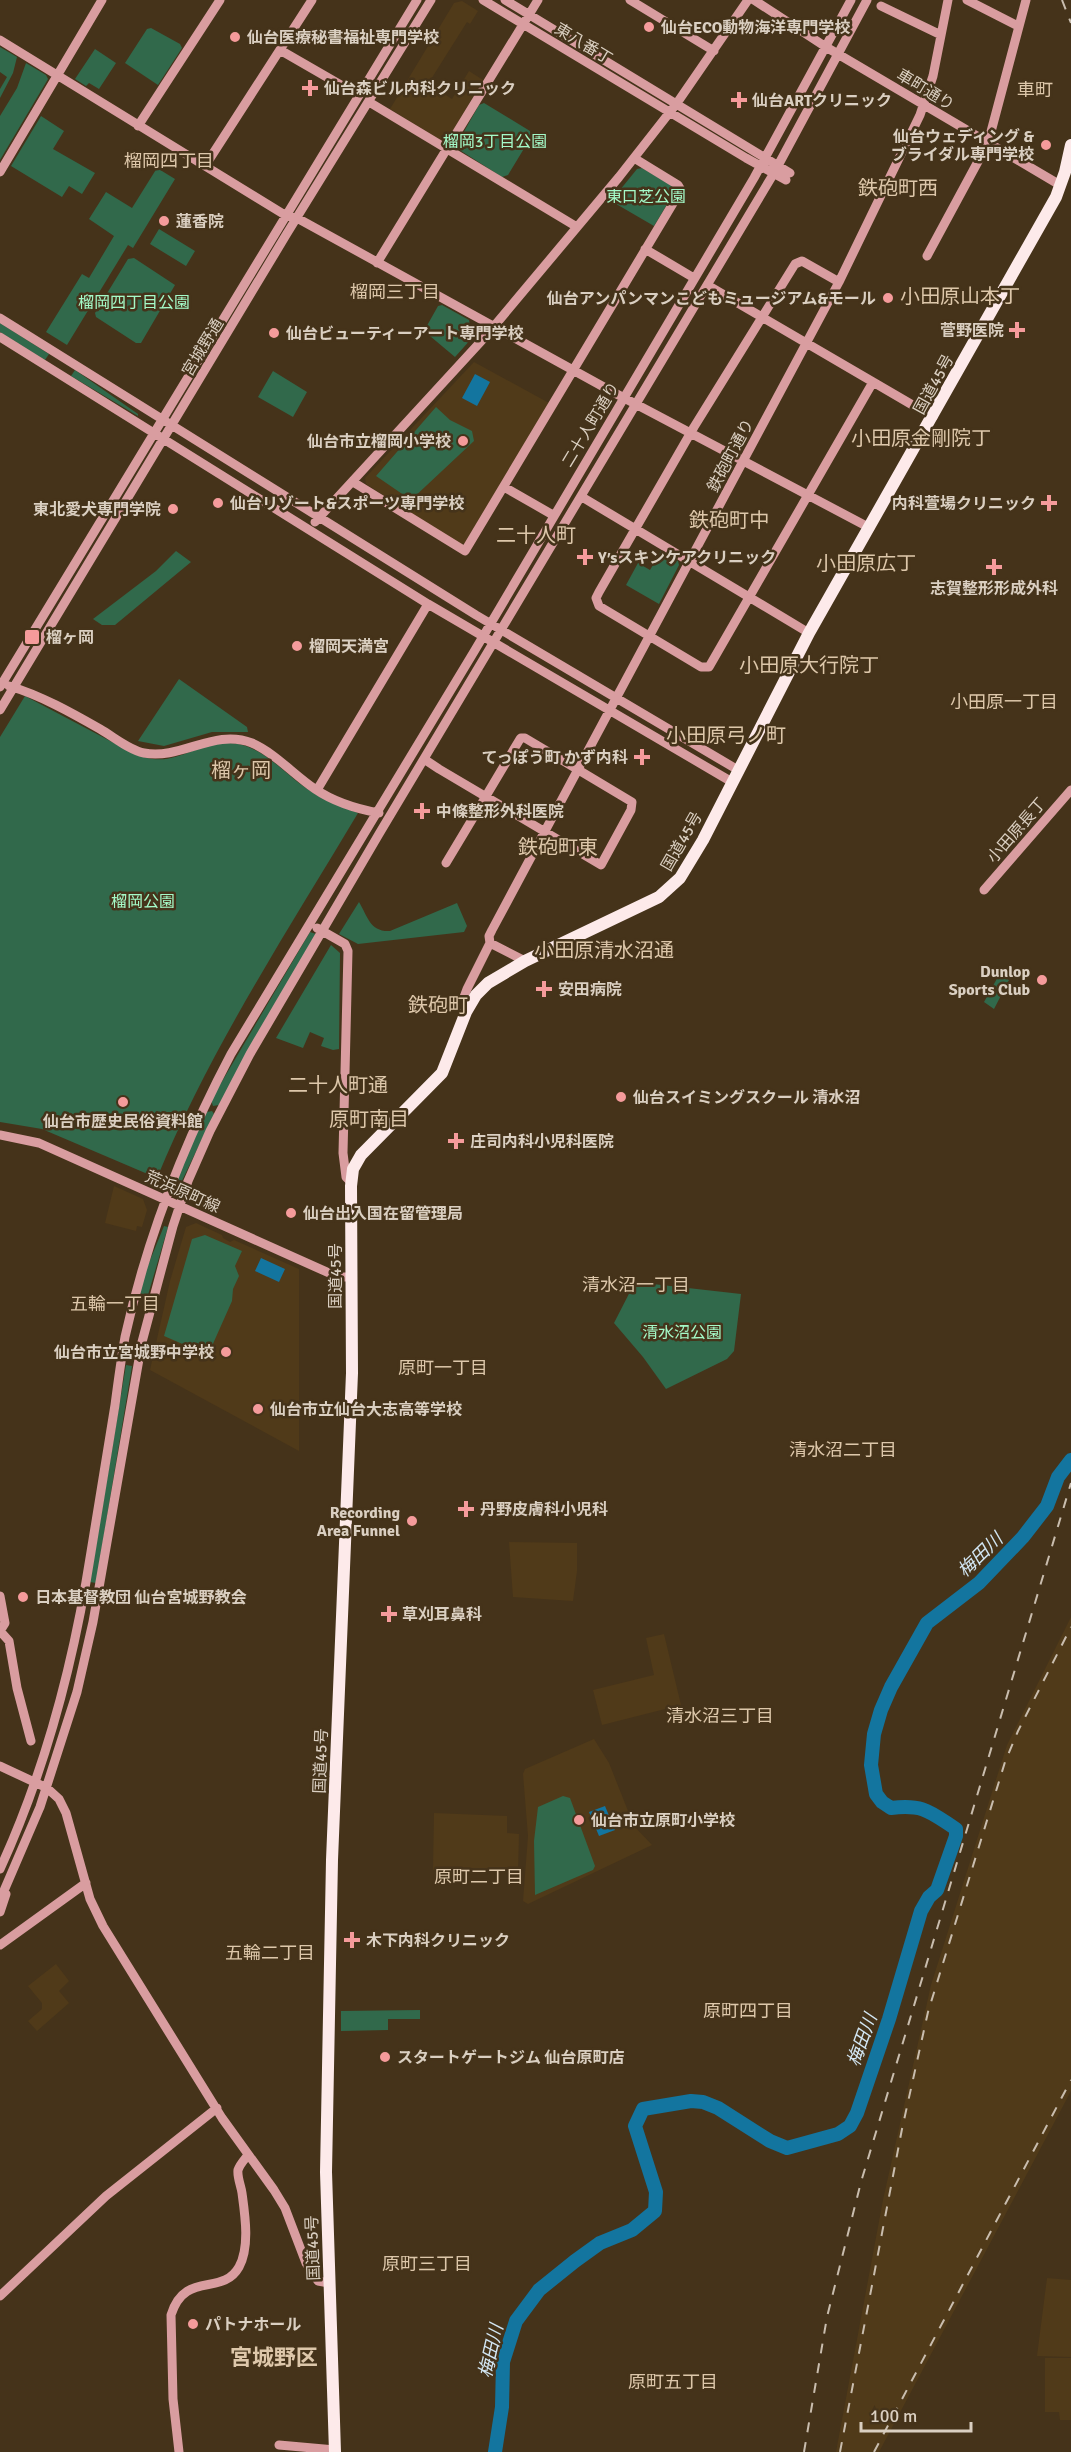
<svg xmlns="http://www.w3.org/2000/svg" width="1071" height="2452" font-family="Signika,'Noto Sans JP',sans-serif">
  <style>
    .built { fill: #503a19 }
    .green { fill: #31694b }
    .water { fill: #13759f }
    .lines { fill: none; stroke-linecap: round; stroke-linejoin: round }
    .river { stroke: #13759f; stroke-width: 14 }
    .secondary { stroke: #d99da0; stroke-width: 9 }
    .highway { stroke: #fdeaea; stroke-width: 12 }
    .rail { stroke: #c9bdae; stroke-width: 2; stroke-dasharray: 10 10; stroke-linecap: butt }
    .poi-dot { fill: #f59b9b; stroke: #45331a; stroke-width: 2 }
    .labels { text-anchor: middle; stroke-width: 5; stroke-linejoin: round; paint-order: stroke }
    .poi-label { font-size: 16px; font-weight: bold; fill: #dacfc1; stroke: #45331a; text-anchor: start }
    .street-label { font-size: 16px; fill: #dacfc1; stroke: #45331a }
    .park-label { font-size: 16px; fill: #a4fac8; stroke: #45331a }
    .neighbourhood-label { font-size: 18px; fill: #ddc7aa; stroke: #45331a }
    .water-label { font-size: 18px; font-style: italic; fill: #d3e7f4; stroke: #45331a }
    .quarter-label { font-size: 20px; fill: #ddc7aa; stroke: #45331a }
    .district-label { font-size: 22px; font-weight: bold; fill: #ddc7aa; stroke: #45331a }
  </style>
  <rect width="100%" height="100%" fill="#45331a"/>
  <path class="built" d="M 462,1 L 478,11 L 470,24 L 467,22 L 428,84 L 452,99 L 469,71 L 483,80 L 448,139 L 442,141 L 390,109 L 454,3 Z
    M 474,362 L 549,403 L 465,543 L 460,544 L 366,484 L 365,478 Z
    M 114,1186 L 143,1199 L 147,1210 L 142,1227 L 137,1226 L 136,1231 L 105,1223 Z
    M 196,1223 L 222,1235 L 223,1238 L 230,1242 L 234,1240 L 299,1269 L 299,1451 L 150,1370 L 170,1281 L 186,1227 Z
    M 509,1542 L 577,1543 L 577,1571 L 573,1601 L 513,1597 Z
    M 1071,1617 L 1071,2091 L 879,2452 L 836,2452 L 883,2200 L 931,1985 L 1007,1745 Z
    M 664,1634 L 681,1705 L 602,1725 L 593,1690 L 654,1675 L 646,1638 Z
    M 594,1739 L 609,1763 L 634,1826 L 652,1845 L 528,1904 L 523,1901 L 528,1836 L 523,1774 L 525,1769 Z
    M 434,1813 L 507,1816 L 507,1833 L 519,1834 L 518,1872 L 433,1870 Z
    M 56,1964 L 69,1981 L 59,1991 L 69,2003 L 37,2031 L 28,2021 L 42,2009 L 42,2003 L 28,1986 Z
    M 1047,2278 L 1071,2280 L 1071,2357 L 1037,2356 Z
    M 1045,2358 L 1071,2358 L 1071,2420 L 1060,2420 L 1059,2412 L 1045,2412 Z"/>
  <path class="green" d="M 151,28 L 180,44 L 182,48 L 158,85 L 125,63 L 147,29 Z
    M 0,47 L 17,57 L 13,73 L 0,98 L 0,89 L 7,77 L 0,72 Z
    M 95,49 L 116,63 L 99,89 L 89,83 L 86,86 L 75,79 Z
    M 26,63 L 46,75 L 48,79 L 0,160 L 0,116 L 17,88 Z
    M 484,103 L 530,131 L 531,137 L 508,175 L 502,177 L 458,149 L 457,144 L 479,105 Z
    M 41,116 L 64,131 L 53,149 L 95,173 L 82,194 L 69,186 L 62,197 L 11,166 Z
    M 157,168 L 175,179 L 133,248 L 128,245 L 67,345 L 46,332 L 82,274 L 89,278 L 114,236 L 89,219 L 106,192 L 132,208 Z
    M 642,168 L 674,187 L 675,191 L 654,226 L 611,201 L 637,169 Z
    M 159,229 L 195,251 L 186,266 L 150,244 Z
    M 134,258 L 175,285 L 141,343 L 136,343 L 96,317 L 95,313 L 128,259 Z
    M 442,305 L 469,320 L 472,338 L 455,357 L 424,331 L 438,306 Z
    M 0,323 L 49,354 L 45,360 L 0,332 Z
    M 75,370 L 138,414 L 138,416 L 71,376 Z
    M 273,371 L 307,392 L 293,417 L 258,397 Z
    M 436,407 L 450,420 L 472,431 L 474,441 L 411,500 L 376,476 Z
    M 176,551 L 191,562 L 115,625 L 102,625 L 93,619 L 156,571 Z
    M 661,551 L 678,561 L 679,565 L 659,604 L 626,585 L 638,563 L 650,570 Z
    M 179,679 L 247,727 L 248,732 L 212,732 L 164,746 L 138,741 Z
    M 25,696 L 131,752 C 173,773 191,742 229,743 C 263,744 285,776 312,792 C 326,801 343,807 358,813 C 287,932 210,1049 157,1178 L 42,1129 L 0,1122 L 0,737 Z
    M 359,902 C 368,917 370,932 390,931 L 457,903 L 467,926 L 464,932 L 358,944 L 339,934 Z
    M 310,932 L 316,934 L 219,1105 L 213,1106 L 211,1100 Z
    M 331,945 L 340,953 L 339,1049 L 333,1050 L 321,1046 L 324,1038 L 310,1032 L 303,1048 L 276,1038 Z
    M 999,975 L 1009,980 L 994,1009 L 984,1002 Z
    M 212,1111 L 214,1114 L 178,1189 L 175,1191 L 173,1190 L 182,1165 L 207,1112 Z
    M 164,1226 L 168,1227 L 148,1295 L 139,1293 L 144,1275 Z
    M 205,1235 L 242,1251 L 235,1266 L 239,1276 L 233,1289 L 232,1301 L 208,1355 L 164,1336 L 192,1239 Z
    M 635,1282 L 741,1294 L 734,1351 L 727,1359 L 666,1389 L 643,1357 L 614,1323 Z
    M 126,1365 L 132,1366 L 96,1583 L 90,1582 Z
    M 563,1796 L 570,1798 L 595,1866 L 593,1870 L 535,1895 L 534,1841 L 538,1807 Z
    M 420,2010 L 420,2019 L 388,2019 L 388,2030 L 341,2031 L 341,2011 Z"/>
  <path class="water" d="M 475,374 L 490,382 L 477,406 L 462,398 Z
    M 261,1258 L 285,1269 L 279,1282 L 255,1271 Z
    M 605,1806 L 615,1830 L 599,1836 L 589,1812 Z"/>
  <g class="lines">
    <path class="river" d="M 495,2452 L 502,2407 L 503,2362 L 516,2321 L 539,2290 L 575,2261 L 600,2243 L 632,2230 L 655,2211 L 656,2192 L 635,2126 L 643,2109 L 691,2101 L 703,2102 L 718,2108 L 770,2141 L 787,2148 L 838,2134 L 850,2126 L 857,2113 L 889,2019 L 921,1911 L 929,1897 L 937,1890 L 956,1836 L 956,1829 C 930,1812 924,1804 891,1808 L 882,1802 L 876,1794 L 871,1765 L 874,1734 L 881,1710 L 891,1687 L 927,1623 L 979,1583 L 1023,1537 L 1047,1506 L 1058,1477 L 1071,1460"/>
    <path class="secondary" d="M 483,0 L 746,158 L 786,180
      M 505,0 L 790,173
      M 630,0 L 714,51
      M 754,0 L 826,47 L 1060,185
      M 967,0 L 1018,26
      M 881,6 L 941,35
      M 0,40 L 285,215 L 297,218 L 611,391 L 870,528
      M 280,50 L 358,95
      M 369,102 L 577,227
      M 138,126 L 220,0
      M 205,166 L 312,0
      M 0,172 L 102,0
      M 645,249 L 694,278
      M 927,256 L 988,143 L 1026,0
      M 377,263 L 538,0
      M 839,282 L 802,261 L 795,264 L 694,427 L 599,592 L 596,598 L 599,606 L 701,667 L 709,667 L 873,382
      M 707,285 L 933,417
      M 0,318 L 476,615 L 738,770
      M 0,337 L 428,604 L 732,782
      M 353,482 L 465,551 L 681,190 L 678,185 L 634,158
      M 504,487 L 553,515
      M 582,497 L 809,633
      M 315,522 L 485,337 L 619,177 L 677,103 L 748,0
      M 9,686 C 40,695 72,713 100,729 C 114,737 129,750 144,753 C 182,760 214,728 252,743 C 275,753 294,775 315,789 C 334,802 357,809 379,813
      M 0,687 L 417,0
      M 0,710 L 286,235 L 431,0
      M 424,759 L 439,769 C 493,801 547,833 601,865 L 631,810 L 632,802 L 525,738 L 521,738 L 520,739 L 486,796 L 482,803 L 446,863
      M 317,790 L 428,604
      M 984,890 L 1071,790
      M 317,928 L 345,944 L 348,951 L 343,1153 L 346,1177 L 352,1183
      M 490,943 L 489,936 L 492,930 L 839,282 L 920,115 L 933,76 L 948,0
      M 490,943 L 525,961
      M 469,1005 L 464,997 L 467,989 L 490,943
      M 0,1135 L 39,1143 L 338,1277 L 352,1277
      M 0,1596 L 5,1623 L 0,1631
      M 0,1631 L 9,1641 L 17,1688 L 31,1741
      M 0,1766 L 47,1788 L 59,1799 L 66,1813 L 90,1899 L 103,1926 L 222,2118 L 274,2190 L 285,2208 L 306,2263 L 318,2281 L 329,2283
      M 0,1869 C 46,1769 74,1661 91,1552 C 99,1503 107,1454 115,1405 C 118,1382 121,1360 125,1337 C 147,1238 184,1143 231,1054 L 475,650 L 754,178 L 851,0
      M 0,1900 L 40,1807 L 77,1692 L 93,1622 L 142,1342 L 173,1226 L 188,1181 L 210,1131 L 250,1054 L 379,834 L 774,173 L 867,0
      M 0,1912 L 6,1894
      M 0,1945 L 86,1883
      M 0,2296 L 106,2196 L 217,2108
      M 279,2445 L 335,2450
      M 179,2452 L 173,2399 L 171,2315 C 185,2270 222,2297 239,2267 C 250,2247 245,2215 242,2193 C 241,2186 237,2177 238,2170 C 240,2164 245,2159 248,2155"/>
    <path class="highway" d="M 335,2452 L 326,2172 L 332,1860 L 352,1373 L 351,1186 L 353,1169 L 361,1155 L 442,1073 L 466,1012 L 476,995 L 488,983 L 525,961 L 659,897 L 680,878 L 703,840 L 809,633 L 1056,197 L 1065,172 L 1071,145"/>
    <path class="rail" d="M 1062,0 L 1071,23
      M 804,2452 L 827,2317 L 861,2182 L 1071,1483
      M 840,2452 L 902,2129 L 928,2012 L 1005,1762 L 1018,1731 L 1071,1627
      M 874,2452 L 1071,2080"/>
  </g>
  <g class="poi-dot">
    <circle cx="649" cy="27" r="6"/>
    <circle cx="235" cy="37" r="6"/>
    <path d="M307 79h6v6h6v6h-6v6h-6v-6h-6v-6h6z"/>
    <path d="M736 91h6v6h6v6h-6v6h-6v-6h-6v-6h6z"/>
    <circle cx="1046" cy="145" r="6"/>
    <circle cx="164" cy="221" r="6"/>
    <circle cx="888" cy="298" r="6"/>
    <path d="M1014 321h6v6h6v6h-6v6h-6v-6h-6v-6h6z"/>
    <circle cx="274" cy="333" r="6"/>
    <circle cx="463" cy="441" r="6"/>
    <circle cx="218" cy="503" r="6"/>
    <path d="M1046 494h6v6h6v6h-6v6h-6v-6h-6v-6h6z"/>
    <circle cx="173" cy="509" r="6"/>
    <path d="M582 548h6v6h6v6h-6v6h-6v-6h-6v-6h6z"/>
    <path d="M991 558h6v6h6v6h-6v6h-6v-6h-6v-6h6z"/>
    <rect x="24" y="629" width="16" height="16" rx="3"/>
    <circle cx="297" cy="646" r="6"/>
    <path d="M639 748h6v6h6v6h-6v6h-6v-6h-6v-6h6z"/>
    <path d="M419 802h6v6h6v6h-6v6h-6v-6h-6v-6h6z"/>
    <circle cx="1042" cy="980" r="6"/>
    <path d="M541 980h6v6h6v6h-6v6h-6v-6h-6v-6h6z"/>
    <circle cx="621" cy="1097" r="6"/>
    <circle cx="123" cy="1102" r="6"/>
    <path d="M453 1132h6v6h6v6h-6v6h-6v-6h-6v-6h6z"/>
    <circle cx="291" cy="1213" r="6"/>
    <circle cx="226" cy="1352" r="6"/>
    <circle cx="258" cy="1409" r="6"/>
    <path d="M463 1500h6v6h6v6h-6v6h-6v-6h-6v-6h6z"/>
    <circle cx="412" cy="1521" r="6"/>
    <circle cx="23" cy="1597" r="6"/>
    <path d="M386 1605h6v6h6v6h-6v6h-6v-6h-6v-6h6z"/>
    <circle cx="579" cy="1820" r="6"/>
    <path d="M349 1931h6v6h6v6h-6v6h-6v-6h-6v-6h6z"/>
    <circle cx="385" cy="2057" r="6"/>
    <circle cx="193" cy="2324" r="6"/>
  </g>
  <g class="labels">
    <g class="poi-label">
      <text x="661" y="33">仙台ECO動物海洋専門学校</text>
      <text x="247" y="43">仙台医療秘書福祉専門学校</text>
      <text x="324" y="94">仙台森ビル内科クリニック</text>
      <text x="752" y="106">仙台ARTクリニック</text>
      <text x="1034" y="142" text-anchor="end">仙台ウェディング &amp;<tspan x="1034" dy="18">ブライダル専門学校</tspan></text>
      <text x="176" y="227">蓮香院</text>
      <text x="876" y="304" text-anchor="end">仙台アンパンマンこどもミュージアム&amp;モール</text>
      <text x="1004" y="336" text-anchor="end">菅野医院</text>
      <text x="286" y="339">仙台ビューティーアート専門学校</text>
      <text x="451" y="447" text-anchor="end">仙台市立榴岡小学校</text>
      <text x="230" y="509">仙台リゾート&amp;スポーツ専門学校</text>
      <text x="1036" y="509" text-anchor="end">内科萱場クリニック</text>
      <text x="161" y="515" text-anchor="end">東北愛犬専門学院</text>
      <text x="598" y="563">Y′sスキンケアクリニック</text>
      <text x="994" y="594" text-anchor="middle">志賀整形形成外科</text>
      <text x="46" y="643">榴ヶ岡</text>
      <text x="309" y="652">榴岡天満宮</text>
      <text x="628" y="763" text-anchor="end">てっぽう町 かず内科</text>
      <text x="436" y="817">中條整形外科医院</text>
      <text x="1030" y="977" text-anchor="end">Dunlop<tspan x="1030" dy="18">Sports Club</tspan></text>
      <text x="558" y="995">安田病院</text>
      <text x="633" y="1103">仙台スイミングスクール 清水沼</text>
      <text x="123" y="1127" text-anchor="middle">仙台市歴史民俗資料館</text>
      <text x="470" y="1147">庄司内科小児科医院</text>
      <text x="303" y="1219">仙台出入国在留管理局</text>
      <text x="214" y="1358" text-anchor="end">仙台市立宮城野中学校</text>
      <text x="270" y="1415">仙台市立仙台大志高等学校</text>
      <text x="480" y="1515">丹野皮膚科小児科</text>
      <text x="400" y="1518" text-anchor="end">Recording<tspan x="400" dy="18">Area Funnel</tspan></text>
      <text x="35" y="1603">日本基督教団 仙台宮城野教会</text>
      <text x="402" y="1620">草刈耳鼻科</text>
      <text x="591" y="1826">仙台市立原町小学校</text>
      <text x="366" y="1946">木下内科クリニック</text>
      <text x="397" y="2063">スタートゲートジム 仙台原町店</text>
      <text x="205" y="2330">パトナホール</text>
    </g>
    <g class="street-label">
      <text transform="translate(584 43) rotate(31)" y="6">東八番丁</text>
      <text transform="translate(926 89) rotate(31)" y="6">車町通り</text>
      <text transform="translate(202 347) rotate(-59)" y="6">宮城野通</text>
      <text transform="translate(933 384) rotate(-61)" y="6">国道45号</text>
      <text transform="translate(590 424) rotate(-59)" y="6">二十人町通り</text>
      <text transform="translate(730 455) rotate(-62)" y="6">鉄砲町通り</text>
      <text transform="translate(1016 830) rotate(-49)" y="6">小田原長丁</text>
      <text transform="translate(681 841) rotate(-60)" y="6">国道45号</text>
      <text transform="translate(183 1191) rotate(24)" y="6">荒浜原町線</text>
      <text transform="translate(335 1276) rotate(-90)" y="6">国道45号</text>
      <text transform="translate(320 1761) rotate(-88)" y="6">国道45号</text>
      <text transform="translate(312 2248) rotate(-92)" y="6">国道45号</text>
    </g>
    <g class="park-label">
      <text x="495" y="147">榴岡3丁目公園</text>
      <text x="646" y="202">東口芝公園</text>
      <text x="134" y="308">榴岡四丁目公園</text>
      <text x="143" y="907">榴岡公園</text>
      <text x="682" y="1338">清水沼公園</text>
    </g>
    <g class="neighbourhood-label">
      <text x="1035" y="96">車町</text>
      <text x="169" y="167">榴岡四丁目</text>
      <text x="395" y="298">榴岡三丁目</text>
      <text x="1004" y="708">小田原一丁目</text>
      <text x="636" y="1291">清水沼一丁目</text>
      <text x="115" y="1310">五輪一丁目</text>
      <text x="443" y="1374">原町一丁目</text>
      <text x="843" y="1456">清水沼二丁目</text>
      <text x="720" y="1722">清水沼三丁目</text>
      <text x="479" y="1883">原町二丁目</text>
      <text x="270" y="1959">五輪二丁目</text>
      <text x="748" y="2017">原町四丁目</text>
      <text x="427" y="2270">原町三丁目</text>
      <text x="673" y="2388">原町五丁目</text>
    </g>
    <g class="water-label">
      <text transform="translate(980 1555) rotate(-44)" y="6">梅田川</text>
      <text transform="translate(862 2040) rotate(-70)" y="6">梅田川</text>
      <text transform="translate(491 2351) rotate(-77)" y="6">梅田川</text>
    </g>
    <g class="quarter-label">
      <text x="898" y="195">鉄砲町西</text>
      <text x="960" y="303">小田原山本丁</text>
      <text x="921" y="445">小田原金剛院丁</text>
      <text x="729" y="527">鉄砲町中</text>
      <text x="536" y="542">二十人町</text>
      <text x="866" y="570">小田原広丁</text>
      <text x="809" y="672">小田原大行院丁</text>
      <text x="726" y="742">小田原弓ノ町</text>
      <text x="241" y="777">榴ヶ岡</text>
      <text x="558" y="854">鉄砲町東</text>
      <text x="604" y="957">小田原清水沼通</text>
      <text x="438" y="1012">鉄砲町</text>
      <text x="338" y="1092">二十人町通</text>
      <text x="369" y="1126">原町南目</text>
    </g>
    <g class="district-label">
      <text x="274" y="2365">宮城野区</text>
    </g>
  </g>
  <path d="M861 2422v9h110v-9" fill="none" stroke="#dacfc1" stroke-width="3"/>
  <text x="870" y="2422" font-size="18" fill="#dacfc1" stroke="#45331a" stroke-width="4.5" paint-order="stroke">100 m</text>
</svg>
